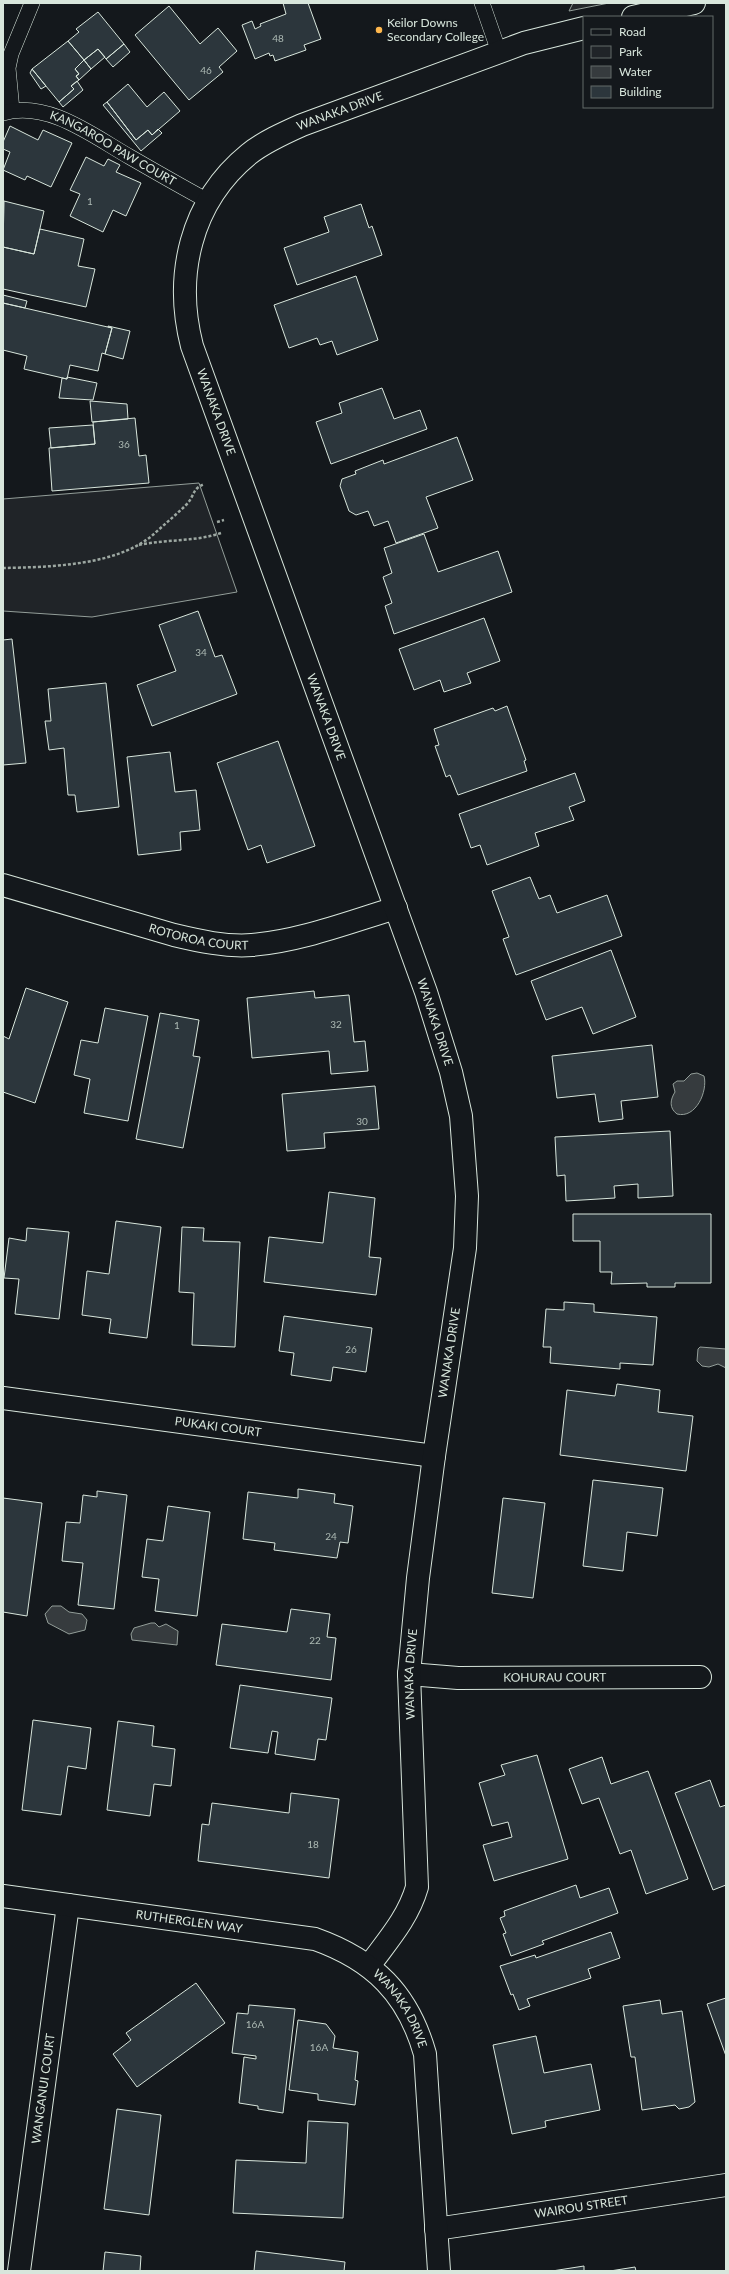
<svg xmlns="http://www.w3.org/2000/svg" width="729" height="2274" font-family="Lato,sans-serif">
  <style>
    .green { fill: #202428; stroke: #939e99 }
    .parking { fill: #24282b; stroke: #939e99 }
    .water { fill: #363b3e; stroke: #939e99 }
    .building { fill: #2c363c; stroke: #d8e6dc }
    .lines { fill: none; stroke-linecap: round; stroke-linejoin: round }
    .lane-casing { stroke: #d8e6dc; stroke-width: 16 }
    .street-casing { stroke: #d8e6dc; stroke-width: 24 }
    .secondary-casing { stroke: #d8e6dc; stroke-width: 24 }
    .path { stroke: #9da8a2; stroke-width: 2.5; stroke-dasharray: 3 2; stroke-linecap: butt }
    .lane { stroke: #14181c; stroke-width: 15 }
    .street { stroke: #14181c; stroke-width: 22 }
    .secondary { stroke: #14181c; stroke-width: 22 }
    .poi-dot { fill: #ffb74d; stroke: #14181c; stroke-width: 1.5 }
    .labels { text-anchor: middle; stroke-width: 3; stroke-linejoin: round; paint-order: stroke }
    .number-label { font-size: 10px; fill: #adbab4 }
    .poi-label { font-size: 12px; fill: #d8e6dc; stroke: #14181c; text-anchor: start }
    .street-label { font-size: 12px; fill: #d8e6dc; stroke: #14181c }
  </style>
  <rect width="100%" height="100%" fill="#14181c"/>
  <path class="green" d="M 199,483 L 237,592 L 92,617 L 3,611 L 3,499 Z"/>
  <path class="parking" d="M 573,3 L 609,3 L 569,11 Z"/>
  <path class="water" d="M 697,1073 L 704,1076 C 708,1091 696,1119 677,1114 C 669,1108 670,1100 675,1092 L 673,1084 L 677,1081 L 684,1081 L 691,1074 Z
    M 700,1347 L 726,1349 L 726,1368 L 718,1364 L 709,1367 L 702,1366 L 697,1361 L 698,1349 Z
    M 52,1606 L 61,1606 L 69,1612 L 82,1614 L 87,1620 L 85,1630 L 69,1634 L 48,1623 L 45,1614 Z
    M 151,1623 L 155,1623 L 159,1627 L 166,1624 L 178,1631 L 177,1645 L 132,1640 L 131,1634 L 134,1628 Z"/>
  <path class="building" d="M 283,3 L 308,3 L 321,39 L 304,45 L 306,50 L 275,61 L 273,55 L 270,56 L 269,53 L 255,59 L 242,25 L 252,21 L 255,29 L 261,26 L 260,24 L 286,14 Z
    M 169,6 L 200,44 L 218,28 L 237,51 L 219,67 L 223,72 L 189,100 L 135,35 Z
    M 98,12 L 124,44 L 106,59 L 98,49 L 84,60 L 68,41 L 79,32 L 76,29 Z
    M 68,41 L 84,60 L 75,69 L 79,74 L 76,76 L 79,80 L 71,86 L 74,89 L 59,102 L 32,69 Z
    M 124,44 L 130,52 L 113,67 L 106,59 Z
    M 98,49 L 105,57 L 91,69 L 84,60 Z
    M 84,60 L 91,69 L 79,80 L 76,76 L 79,74 L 75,69 Z
    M 32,69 L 46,86 L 41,89 L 30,73 Z
    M 77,81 L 83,90 L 63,107 L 59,102 L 74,89 L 71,86 Z
    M 128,84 L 147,107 L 164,92 L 180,111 L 152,135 L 148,130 L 136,140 L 107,102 Z
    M 107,102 L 136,140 L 148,130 L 152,135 L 158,129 L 162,133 L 141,151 L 103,105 Z
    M 10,126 L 38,140 L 43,130 L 72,143 L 51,187 L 27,176 L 25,180 L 3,170 L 10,152 L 3,149 L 3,142 Z
    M 86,157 L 104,166 L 108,159 L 120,165 L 116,172 L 141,183 L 126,216 L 113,210 L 103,232 L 70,216 L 80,194 L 70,190 Z
    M 4,201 L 44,211 L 34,254 L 3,247 Z
    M 361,204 L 369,228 L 372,226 L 382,255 L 297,285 L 284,248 L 329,232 L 324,217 Z
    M 40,229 L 84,239 L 78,266 L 95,269 L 86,307 L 3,289 L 3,247 L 34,254 Z
    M 356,276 L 378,340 L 337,355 L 332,341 L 320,345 L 317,338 L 289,348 L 274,305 Z
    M 3,295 L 27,301 L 25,308 L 3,303 Z
    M 3,303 L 112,328 L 105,354 L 102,353 L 98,371 L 70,365 L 67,379 L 24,369 L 27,356 L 3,350 Z
    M 108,326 L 130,331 L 123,359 L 105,354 L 112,328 L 108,327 Z
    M 67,377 L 97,383 L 93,400 L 59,398 L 62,378 L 67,379 Z
    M 382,388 L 394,419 L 420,410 L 427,429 L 331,464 L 316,422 L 342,413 L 339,403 Z
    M 90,401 L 127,404 L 128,419 L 92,422 Z
    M 135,418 L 139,456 L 146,455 L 149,483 L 52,491 L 49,448 L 95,444 L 93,422 Z
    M 93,425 L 95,444 L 51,448 L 49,428 Z
    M 457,437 L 473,480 L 426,497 L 438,528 L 396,543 L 388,521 L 374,526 L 368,511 L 356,515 L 349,511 L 340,486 L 342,479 L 356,474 L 355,471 L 383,460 L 384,464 Z
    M 424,534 L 438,572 L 498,551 L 512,592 L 394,634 L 385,606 L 392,603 L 383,577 L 392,573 L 384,548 Z
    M 198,611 L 215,657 L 222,655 L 237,694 L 152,726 L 137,685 L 176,671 L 159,625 Z
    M 484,618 L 500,661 L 467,673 L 471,683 L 444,692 L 440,680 L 414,690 L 399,649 Z
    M 12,639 L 26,763 L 3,765 L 3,640 Z
    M 106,683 L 119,807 L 77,812 L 75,795 L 68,795 L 64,748 L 49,750 L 45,721 L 51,721 L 48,689 Z
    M 507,706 L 526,760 L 524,761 L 527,771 L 458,795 L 450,775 L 446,777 L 435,746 L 439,745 L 434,729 L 493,708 L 495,711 Z
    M 278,741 L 315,846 L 267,863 L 261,845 L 248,850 L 217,763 Z
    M 170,752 L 175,792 L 196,790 L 200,830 L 180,832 L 181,850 L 138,855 L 127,757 Z
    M 575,773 L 585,801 L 569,807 L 574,820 L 535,833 L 539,846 L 487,865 L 480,845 L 471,848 L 459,814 Z
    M 530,877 L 539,899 L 550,895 L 557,913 L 607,895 L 622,936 L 516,975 L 503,939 L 509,937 L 492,891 Z
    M 611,950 L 636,1017 L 593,1034 L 582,1007 L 546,1020 L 531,981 Z
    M 26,988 L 68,1002 L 35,1103 L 3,1092 L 3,1036 L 9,1039 Z
    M 314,991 L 315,998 L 349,995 L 354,1042 L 365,1041 L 368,1071 L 331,1074 L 329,1051 L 252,1058 L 247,998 Z
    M 105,1008 L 148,1016 L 128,1121 L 84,1113 L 90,1079 L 74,1075 L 81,1040 L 98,1043 Z
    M 160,1013 L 199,1020 L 193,1056 L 200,1057 L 183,1148 L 136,1139 Z
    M 652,1045 L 658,1097 L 621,1101 L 623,1119 L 599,1122 L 595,1094 L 557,1098 L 552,1056 Z
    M 375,1086 L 379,1129 L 324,1133 L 325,1148 L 287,1151 L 282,1094 Z
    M 670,1131 L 673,1196 L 638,1198 L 638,1184 L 614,1186 L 615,1198 L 566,1201 L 565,1175 L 557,1176 L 555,1137 Z
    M 329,1192 L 375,1198 L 369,1257 L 381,1258 L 376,1295 L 264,1282 L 269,1237 L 323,1243 Z
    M 573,1214 L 711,1214 L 711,1283 L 675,1283 L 675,1287 L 647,1287 L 647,1283 L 611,1284 L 612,1272 L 600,1272 L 600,1241 L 573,1241 Z
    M 116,1221 L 161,1227 L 147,1338 L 109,1333 L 111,1319 L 82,1315 L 87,1271 L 109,1274 Z
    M 182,1227 L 204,1228 L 203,1241 L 240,1242 L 235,1347 L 192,1345 L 194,1293 L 179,1292 Z
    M 27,1228 L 69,1232 L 59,1319 L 15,1314 L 19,1279 L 4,1278 L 9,1238 L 26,1241 Z
    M 564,1302 L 594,1304 L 594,1312 L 657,1317 L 653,1365 L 620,1363 L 620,1369 L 550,1363 L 551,1347 L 543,1347 L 546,1309 L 564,1310 Z
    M 284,1316 L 372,1328 L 366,1372 L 333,1367 L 331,1381 L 291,1375 L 294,1353 L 279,1351 Z
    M 617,1384 L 660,1390 L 658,1412 L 693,1416 L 686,1471 L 560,1455 L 567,1390 L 615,1396 Z
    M 593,1480 L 663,1488 L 657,1536 L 627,1532 L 623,1571 L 583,1566 Z
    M 298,1489 L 335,1494 L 334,1503 L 353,1506 L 348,1543 L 340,1542 L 337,1558 L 274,1550 L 275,1543 L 243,1539 L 248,1492 L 298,1498 Z
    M 97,1491 L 127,1495 L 114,1609 L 78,1605 L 83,1563 L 62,1561 L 66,1522 L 80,1523 L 83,1495 L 97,1497 Z
    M 3,1498 L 42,1503 L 27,1616 L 3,1612 Z
    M 503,1498 L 545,1503 L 533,1598 L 492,1593 Z
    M 168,1506 L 210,1512 L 197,1616 L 155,1611 L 159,1579 L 142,1577 L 147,1539 L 163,1541 Z
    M 291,1609 L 330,1614 L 327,1637 L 336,1638 L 331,1680 L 216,1665 L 222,1624 L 287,1632 Z
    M 240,1685 L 332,1698 L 326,1740 L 318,1739 L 315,1760 L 275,1754 L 278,1732 L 272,1731 L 268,1753 L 230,1748 Z
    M 33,1720 L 91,1728 L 86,1769 L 68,1766 L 61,1815 L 22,1810 Z
    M 118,1721 L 154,1726 L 152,1746 L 175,1749 L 171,1786 L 154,1784 L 150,1816 L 107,1810 Z
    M 537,1755 L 568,1859 L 494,1881 L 483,1845 L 512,1837 L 508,1822 L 492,1826 L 479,1783 L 505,1775 L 501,1765 Z
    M 602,1757 L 611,1784 L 648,1771 L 688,1879 L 646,1894 L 631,1850 L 620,1854 L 599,1798 L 582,1804 L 569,1769 Z
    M 710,1780 L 720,1807 L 726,1805 L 726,1885 L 713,1890 L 675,1793 Z
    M 291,1793 L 339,1799 L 329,1878 L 198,1861 L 202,1824 L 209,1825 L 212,1803 L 289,1813 Z
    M 576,1885 L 580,1898 L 609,1888 L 618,1913 L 542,1941 L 544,1944 L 511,1956 L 503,1934 L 506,1933 L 500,1918 L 505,1916 L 504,1911 Z
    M 611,1932 L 620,1958 L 588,1969 L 591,1978 L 527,1999 L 530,2006 L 519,2010 L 513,1994 L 511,1995 L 500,1966 L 535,1955 L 536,1958 Z
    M 196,1983 L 225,2023 L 137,2087 L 113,2054 L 131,2040 L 126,2033 Z
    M 726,1998 L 726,2056 L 707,2004 Z
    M 660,2000 L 662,2014 L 682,2011 L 695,2102 L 689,2107 L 679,2109 L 675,2105 L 642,2110 L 635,2057 L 631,2057 L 623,2006 Z
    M 249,2005 L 295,2009 L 283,2113 L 258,2109 L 258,2106 L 239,2103 L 244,2057 L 256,2059 L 256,2056 L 232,2053 L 237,2013 L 248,2014 Z
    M 298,2020 L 326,2024 L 335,2036 L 333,2048 L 358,2052 L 355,2080 L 358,2081 L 355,2105 L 318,2100 L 318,2094 L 289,2090 Z
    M 536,2036 L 544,2073 L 591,2064 L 600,2110 L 545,2121 L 546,2127 L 512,2134 L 493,2045 Z
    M 117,2109 L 161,2115 L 149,2215 L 104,2209 Z
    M 308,2121 L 348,2123 L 343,2218 L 233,2213 L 236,2160 L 306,2163 Z
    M 256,2251 L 345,2262 L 344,2271 L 254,2271 Z
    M 105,2252 L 141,2256 L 140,2271 L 103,2271 Z
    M 584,2266 L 584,2271 L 552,2271 Z
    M 635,2267 L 636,2271 L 610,2271 Z"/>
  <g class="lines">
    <defs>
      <g id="lane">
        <path d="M 482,3 L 499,52"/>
        <path d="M 12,110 L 8,68 L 11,54 L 32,3"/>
        <path id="s1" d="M 3,113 C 48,100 93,136 130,157 C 156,172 182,187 208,201"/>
      </g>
      <g id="street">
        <path d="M 633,17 L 694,3"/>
        <path id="s2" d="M 3,885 L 174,935 C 199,941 226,947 252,945 C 301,941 349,922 396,908"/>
        <path id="s3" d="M 3,1398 L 434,1456"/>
        <path id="s4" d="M 409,1674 L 458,1678 L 700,1677"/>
        <path id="s5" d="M 369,1966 C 388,1940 408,1918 417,1887 L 409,1674 L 418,1578 L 434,1456 L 465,1248 L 467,1196 L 461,1116 L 451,1072 L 426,992 L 192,346 C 174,276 190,202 249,154 C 264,142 284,133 302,125 L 524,43 L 584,28"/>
        <path id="s6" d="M 436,2229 L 726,2185"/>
        <path id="s7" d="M 19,2271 L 68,1905"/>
      </g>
      <g id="secondary">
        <path id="s8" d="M 3,1896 L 315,1939 C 374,1960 408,1994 425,2054 L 439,2271"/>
      </g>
    </defs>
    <use href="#lane" class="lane-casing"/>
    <use href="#street" class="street-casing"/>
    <use href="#secondary" class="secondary-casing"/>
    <path class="path" d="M 217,522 L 224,520
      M 139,545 C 167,539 194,542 221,533
      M 3,568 C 50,567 119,566 155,533 C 166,523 177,514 187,504 C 195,495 192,489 204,484"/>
    <use href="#lane" class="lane"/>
    <use href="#street" class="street"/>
    <use href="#secondary" class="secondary"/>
  </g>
  <circle class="poi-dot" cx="379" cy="30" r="4"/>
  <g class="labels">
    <g class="number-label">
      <text x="278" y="42">48</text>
      <text x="206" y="74">46</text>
      <text x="90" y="205">1</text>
      <text x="124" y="448">36</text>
      <text x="201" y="656">34</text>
      <text x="336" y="1028">32</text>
      <text x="177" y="1029">1</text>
      <text x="362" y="1125">30</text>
      <text x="351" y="1353">26</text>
      <text x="331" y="1540">24</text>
      <text x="315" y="1644">22</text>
      <text x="313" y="1848">18</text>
      <text x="255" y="2028">16A</text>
      <text x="319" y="2051">16A</text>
    </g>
    <g class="poi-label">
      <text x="387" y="27">Keilor Downs<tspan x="387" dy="14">Secondary College</tspan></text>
    </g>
    <g class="street-label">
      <text dy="4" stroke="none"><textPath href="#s5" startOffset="1997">WANAKA DRIVE</textPath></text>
      <text dy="4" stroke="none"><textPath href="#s1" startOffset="119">KANGAROO PAW COURT</textPath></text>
      <text transform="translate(216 412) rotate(70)" y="4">WANAKA DRIVE</text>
      <text transform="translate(326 717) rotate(70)" y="4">WANAKA DRIVE</text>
      <text dy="4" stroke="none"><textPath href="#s2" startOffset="203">ROTOROA COURT</textPath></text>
      <text transform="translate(435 1022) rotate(72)" y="4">WANAKA DRIVE</text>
      <text dy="4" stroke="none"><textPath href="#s5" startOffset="630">WANAKA DRIVE</textPath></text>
      <text dy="4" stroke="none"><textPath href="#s3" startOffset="217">PUKAKI COURT</textPath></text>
      <text dy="4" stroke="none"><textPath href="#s5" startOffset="306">WANAKA DRIVE</textPath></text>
      <text dy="4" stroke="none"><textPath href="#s4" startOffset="146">KOHURAU COURT</textPath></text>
      <text dy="4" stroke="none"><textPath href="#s8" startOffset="188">RUTHERGLEN WAY</textPath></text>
      <text dy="4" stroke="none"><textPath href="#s8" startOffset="429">WANAKA DRIVE</textPath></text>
      <text dy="4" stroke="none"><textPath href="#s7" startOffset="184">WANGANUI COURT</textPath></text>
      <text dy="4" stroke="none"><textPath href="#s6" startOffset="147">WAIROU STREET</textPath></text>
    </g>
  </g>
  <rect width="729" height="2274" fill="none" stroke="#d8e6dc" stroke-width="8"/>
  <rect x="583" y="16" width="130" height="92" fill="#14181c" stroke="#626a69"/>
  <rect x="591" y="29" width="20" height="6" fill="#14181c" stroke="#626a69"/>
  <text x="619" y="36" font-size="12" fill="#d8e6dc">Road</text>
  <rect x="591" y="46" width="20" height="12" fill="#202428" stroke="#626a69"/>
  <text x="619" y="56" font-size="12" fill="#d8e6dc">Park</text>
  <rect x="591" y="66" width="20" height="12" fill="#363b3e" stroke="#626a69"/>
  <text x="619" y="76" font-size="12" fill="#d8e6dc">Water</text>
  <rect x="591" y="86" width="20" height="12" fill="#2c363c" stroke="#626a69"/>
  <text x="619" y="96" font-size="12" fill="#d8e6dc">Building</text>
</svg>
